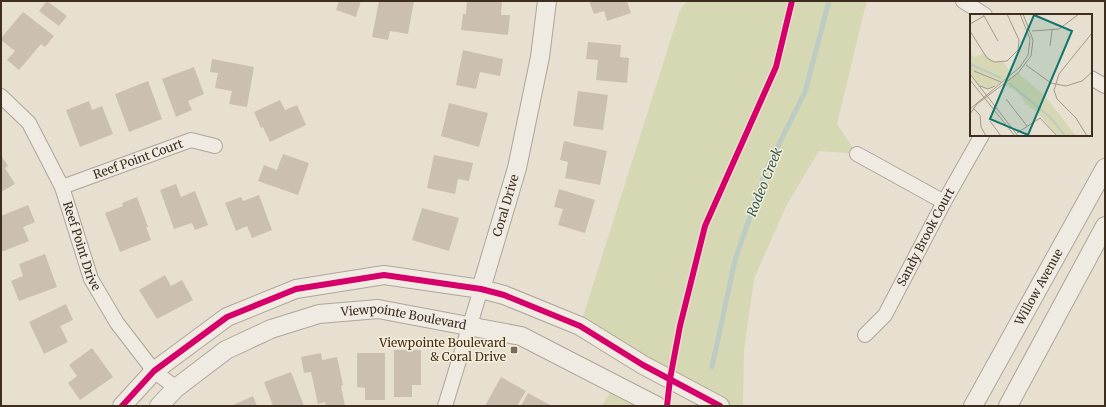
<svg xmlns="http://www.w3.org/2000/svg" width="1106" height="407" font-family="Merriweather,serif">
  <style>
    .green { fill: #d6d7b3 }
    .lines { fill: none; stroke-linecap: round; stroke-linejoin: round }
    .stream { stroke: #bcccc2; stroke-width: 5 }
    .building { fill: #cbbfb2 }
    .minor-casing { stroke: #ada599; stroke-width: 16 }
    .tertiary-casing { stroke: #ada599; stroke-width: 20 }
    .minor { stroke: #efebe3; stroke-width: 14 }
    .tertiary { stroke: #efebe3; stroke-width: 18 }
    .cycleway-casing { stroke: #f7eed8; stroke-width: 8 }
    .cycleway { stroke: #d6006c; stroke-width: 6 }
    .poi-dot { fill: #786c5e; stroke: #f7eed8; stroke-width: 1.5 }
    .labels { text-anchor: middle; stroke-width: 3; stroke-linejoin: round; paint-order: stroke }
    .street-label { font-size: 12px; fill: #3d2e20; stroke: #f7eed8 }
    .poi-label { font-size: 12px; fill: #3d2e20; stroke: #f7eed8; text-anchor: end }
    .water-label { font-size: 13px; font-style: italic; fill: #2f5d5a; stroke: #f7eed8 }
    .inset-river { fill: none; stroke: #bcccc2; stroke-width: 2 }
    .inset-road { fill: none; stroke: #a3998a; stroke-width: 1 }
    .view { fill: #0f766e; fill-opacity: 0.15; stroke: #0f766e; stroke-width: 2 }
    .inset-edge { fill: none; stroke: #3d2e20; stroke-width: 2 }
  </style>
  <rect width="100%" height="100%" fill="#e7e0d1"/>
  <path class="green" d="M 687,1 L 868,1 L 865,8 L 837,124 L 857,154 L 819,151 L 786,206 L 754,279 L 744,349 L 743,406 L 720,406 L 580,326 L 680,10 Z
    M 615,384 L 657,406 L 602,406 Z"/>
  <g class="lines">
    <path class="stream" d="M 712,367 L 735,260 L 767,168 L 805,92 L 829,1"/>
  </g>
  <path class="building" d="M 47,1 L 67,16 L 59,26 L 39,11 Z
    M 339,1 L 361,1 L 356,17 L 336,10 Z
    M 379,1 L 414,1 L 408,34 L 390,31 L 388,40 L 372,37 Z
    M 467,1 L 502,1 L 501,15 L 510,15 L 508,35 L 461,30 L 463,14 L 466,14 Z
    M 589,1 L 627,1 L 631,13 L 607,21 L 604,11 L 594,14 Z
    M 23,12 L 54,36 L 45,47 L 41,44 L 19,70 L 7,60 L 15,51 L 1,40 L 1,38 Z
    M 588,42 L 621,45 L 620,57 L 629,58 L 627,83 L 596,80 L 598,60 L 586,59 Z
    M 463,50 L 503,59 L 500,76 L 480,72 L 476,89 L 456,85 Z
    M 212,59 L 254,67 L 247,107 L 229,104 L 232,91 L 215,88 L 218,73 L 210,72 Z
    M 194,67 L 204,94 L 188,101 L 192,110 L 176,117 L 162,79 Z
    M 148,81 L 162,119 L 129,132 L 115,94 Z
    M 578,91 L 608,95 L 603,130 L 573,126 Z
    M 280,100 L 285,110 L 297,105 L 306,125 L 270,142 L 263,127 L 261,128 L 254,112 Z
    M 89,101 L 92,110 L 102,106 L 113,134 L 80,147 L 66,110 Z
    M 449,103 L 488,113 L 479,147 L 441,136 Z
    M 564,141 L 607,151 L 600,185 L 565,178 L 568,162 L 560,160 Z
    M 283,154 L 309,163 L 298,195 L 258,181 L 264,165 L 277,170 Z
    M 1,155 L 8,166 L 5,168 L 15,184 L 1,192 Z
    M 434,155 L 473,163 L 469,181 L 458,179 L 455,194 L 427,188 Z
    M 176,184 L 181,197 L 195,191 L 208,225 L 195,230 L 192,223 L 174,229 L 160,190 Z
    M 559,189 L 595,200 L 585,233 L 558,225 L 563,209 L 554,207 Z
    M 259,195 L 272,230 L 252,238 L 247,226 L 236,231 L 225,203 L 241,197 L 243,201 Z
    M 137,197 L 148,227 L 146,227 L 151,240 L 120,252 L 105,213 L 123,206 L 122,203 Z
    M 28,205 L 35,222 L 23,227 L 29,241 L 1,252 L 1,216 Z
    M 422,208 L 459,218 L 449,251 L 412,240 Z
    M 45,254 L 57,287 L 19,301 L 11,281 L 23,276 L 19,264 Z
    M 165,275 L 171,286 L 182,280 L 193,300 L 157,319 L 139,290 Z
    M 66,304 L 73,320 L 60,326 L 68,342 L 44,354 L 29,322 Z
    M 92,348 L 113,377 L 80,400 L 68,383 L 77,376 L 69,365 Z
    M 394,350 L 421,350 L 421,385 L 412,385 L 412,397 L 394,397 Z
    M 321,353 L 322,360 L 337,357 L 343,385 L 341,386 L 345,406 L 326,406 L 325,402 L 318,404 L 311,372 L 304,373 L 301,357 Z
    M 357,353 L 385,353 L 385,400 L 365,400 L 365,388 L 357,387 Z
    M 291,372 L 304,406 L 273,406 L 264,382 Z
    M 501,377 L 526,391 L 517,406 L 485,406 Z
    M 528,393 L 552,406 L 521,406 Z
    M 253,396 L 257,406 L 231,406 Z"/>
  <g class="lines">
    <defs>
      <g id="minor">
        <path d="M 963,1 L 985,15"/>
        <path d="M 1091,78 L 1105,86"/>
        <path id="s1" d="M 1,96 L 29,123 L 62,187 L 91,279 L 117,323 L 154,371 L 176,388"/>
        <path d="M 857,154 L 944,202"/>
        <path id="s2" d="M 62,187 L 191,140 L 215,146"/>
        <path id="s3" d="M 865,335 L 885,315 L 944,202 L 982,135"/>
        <path d="M 445,406 L 481,289"/>
      </g>
      <g id="tertiary">
        <path id="s4" d="M 481,289 L 517,168 L 540,57 L 547,1"/>
        <path d="M 122,406 L 154,371 L 227,317 L 296,289 L 384,275 L 481,289 L 504,295 L 580,326 L 643,365 L 720,406"/>
        <path id="s5" d="M 159,406 L 176,388 L 226,350 L 271,329 L 319,314 L 378,309 L 521,336 L 657,406"/>
        <path id="s6" d="M 973,406 L 1105,168"/>
        <path d="M 1008,406 L 1105,226"/>
      </g>
    </defs>
    <use href="#minor" class="minor-casing"/>
    <use href="#tertiary" class="tertiary-casing"/>
    <use href="#minor" class="minor"/>
    <use href="#tertiary" class="tertiary"/>
    <defs>
      <path id="cycleway" d="M 122,406 L 154,371 L 227,317 L 296,289 L 384,275 L 481,289 L 504,295 L 580,326 L 643,365 L 720,406
        M 667,406 L 670,379 L 680,326 L 705,226 L 776,67 L 792,1"/>
    </defs>
    <use href="#cycleway" class="cycleway-casing"/>
    <use href="#cycleway" class="cycleway"/>
  </g>
  <rect class="poi-dot" x="510" y="346" width="8" height="8" rx="2"/>
  <g class="labels">
    <g class="street-label">
      <text dy="4" stroke="none"><textPath href="#s2" startOffset="81">Reef Point Court</textPath></text>
      <text dy="4" stroke="none"><textPath href="#s4" startOffset="87">Coral Drive</textPath></text>
      <text dy="4" stroke="none"><textPath href="#s3" startOffset="116">Sandy Brook Court</textPath></text>
      <text dy="4" stroke="none"><textPath href="#s1" startOffset="173">Reef Point Drive</textPath></text>
      <text dy="4" stroke="none"><textPath href="#s6" startOffset="136">Willow Avenue</textPath></text>
      <text dy="4" stroke="none"><textPath href="#s5" startOffset="273">Viewpointe Boulevard</textPath></text>
    </g>
    <g class="poi-label">
      <text x="506" y="347">Viewpointe Boulevard<tspan x="506" dy="14">&amp; Coral Drive</tspan></text>
    </g>
    <g class="water-label">
      <text transform="translate(764 182) rotate(-68)" y="5">Rodeo Creek</text>
    </g>
  </g>
  <g transform="translate(970 14)">
    <rect width="122" height="122" fill="#e7e0d1"/>
    <path d="M 0,37 L 4,44 L 13,39 L 24,48 L 33,48 L 42,60 L 26,72 L 18,75 L 9,72 L 0,60 ZM 48,59 L 74,81 L 106,122 L 87,122 L 67,98 L 57,91 L 54,91 L 55,88 L 46,77 L 33,70 Z" fill="#d6d7b3"/>
    <path class="inset-river" d="M 0,50 L 31,64M 39,69 L 81,104 L 95,122"/>
    <path class="inset-road" d="M 13,0 L 28,27M 0,10 L 14,2M 0,17 L 17,44 L 24,48 L 37,47 L 48,36 L 49,26 L 37,0M 62,17 L 89,15 L 109,0M 80,32 L 82,16M 56,51 L 81,69 L 96,72 L 112,67 L 122,58M 4,57 L 31,68M 0,60 L 48,122M 0,66 L 45,122M 10,72 L 18,75 L 25,72M 36,85 L 57,112M 3,94 L 10,101 L 11,113 L 16,122M 0,95 L 50,53 L 58,41 L 60,25 L 50,0M 0,100 L 7,90 L 48,59 L 61,42 L 63,26 L 53,0M 20,107 L 31,122M 47,119 L 70,104 L 87,122M 117,122 L 106,104 L 87,85 L 84,76 L 89,60 L 122,19"/>
    <path class="view" d="M 64,1 L 102,17 L 58,121 L 20,105 Z"/>
    <rect width="122" height="122" class="inset-edge"/>
  </g>
  <rect width="1106" height="407" fill="none" stroke="#3d2e20" stroke-width="4"/>
</svg>
